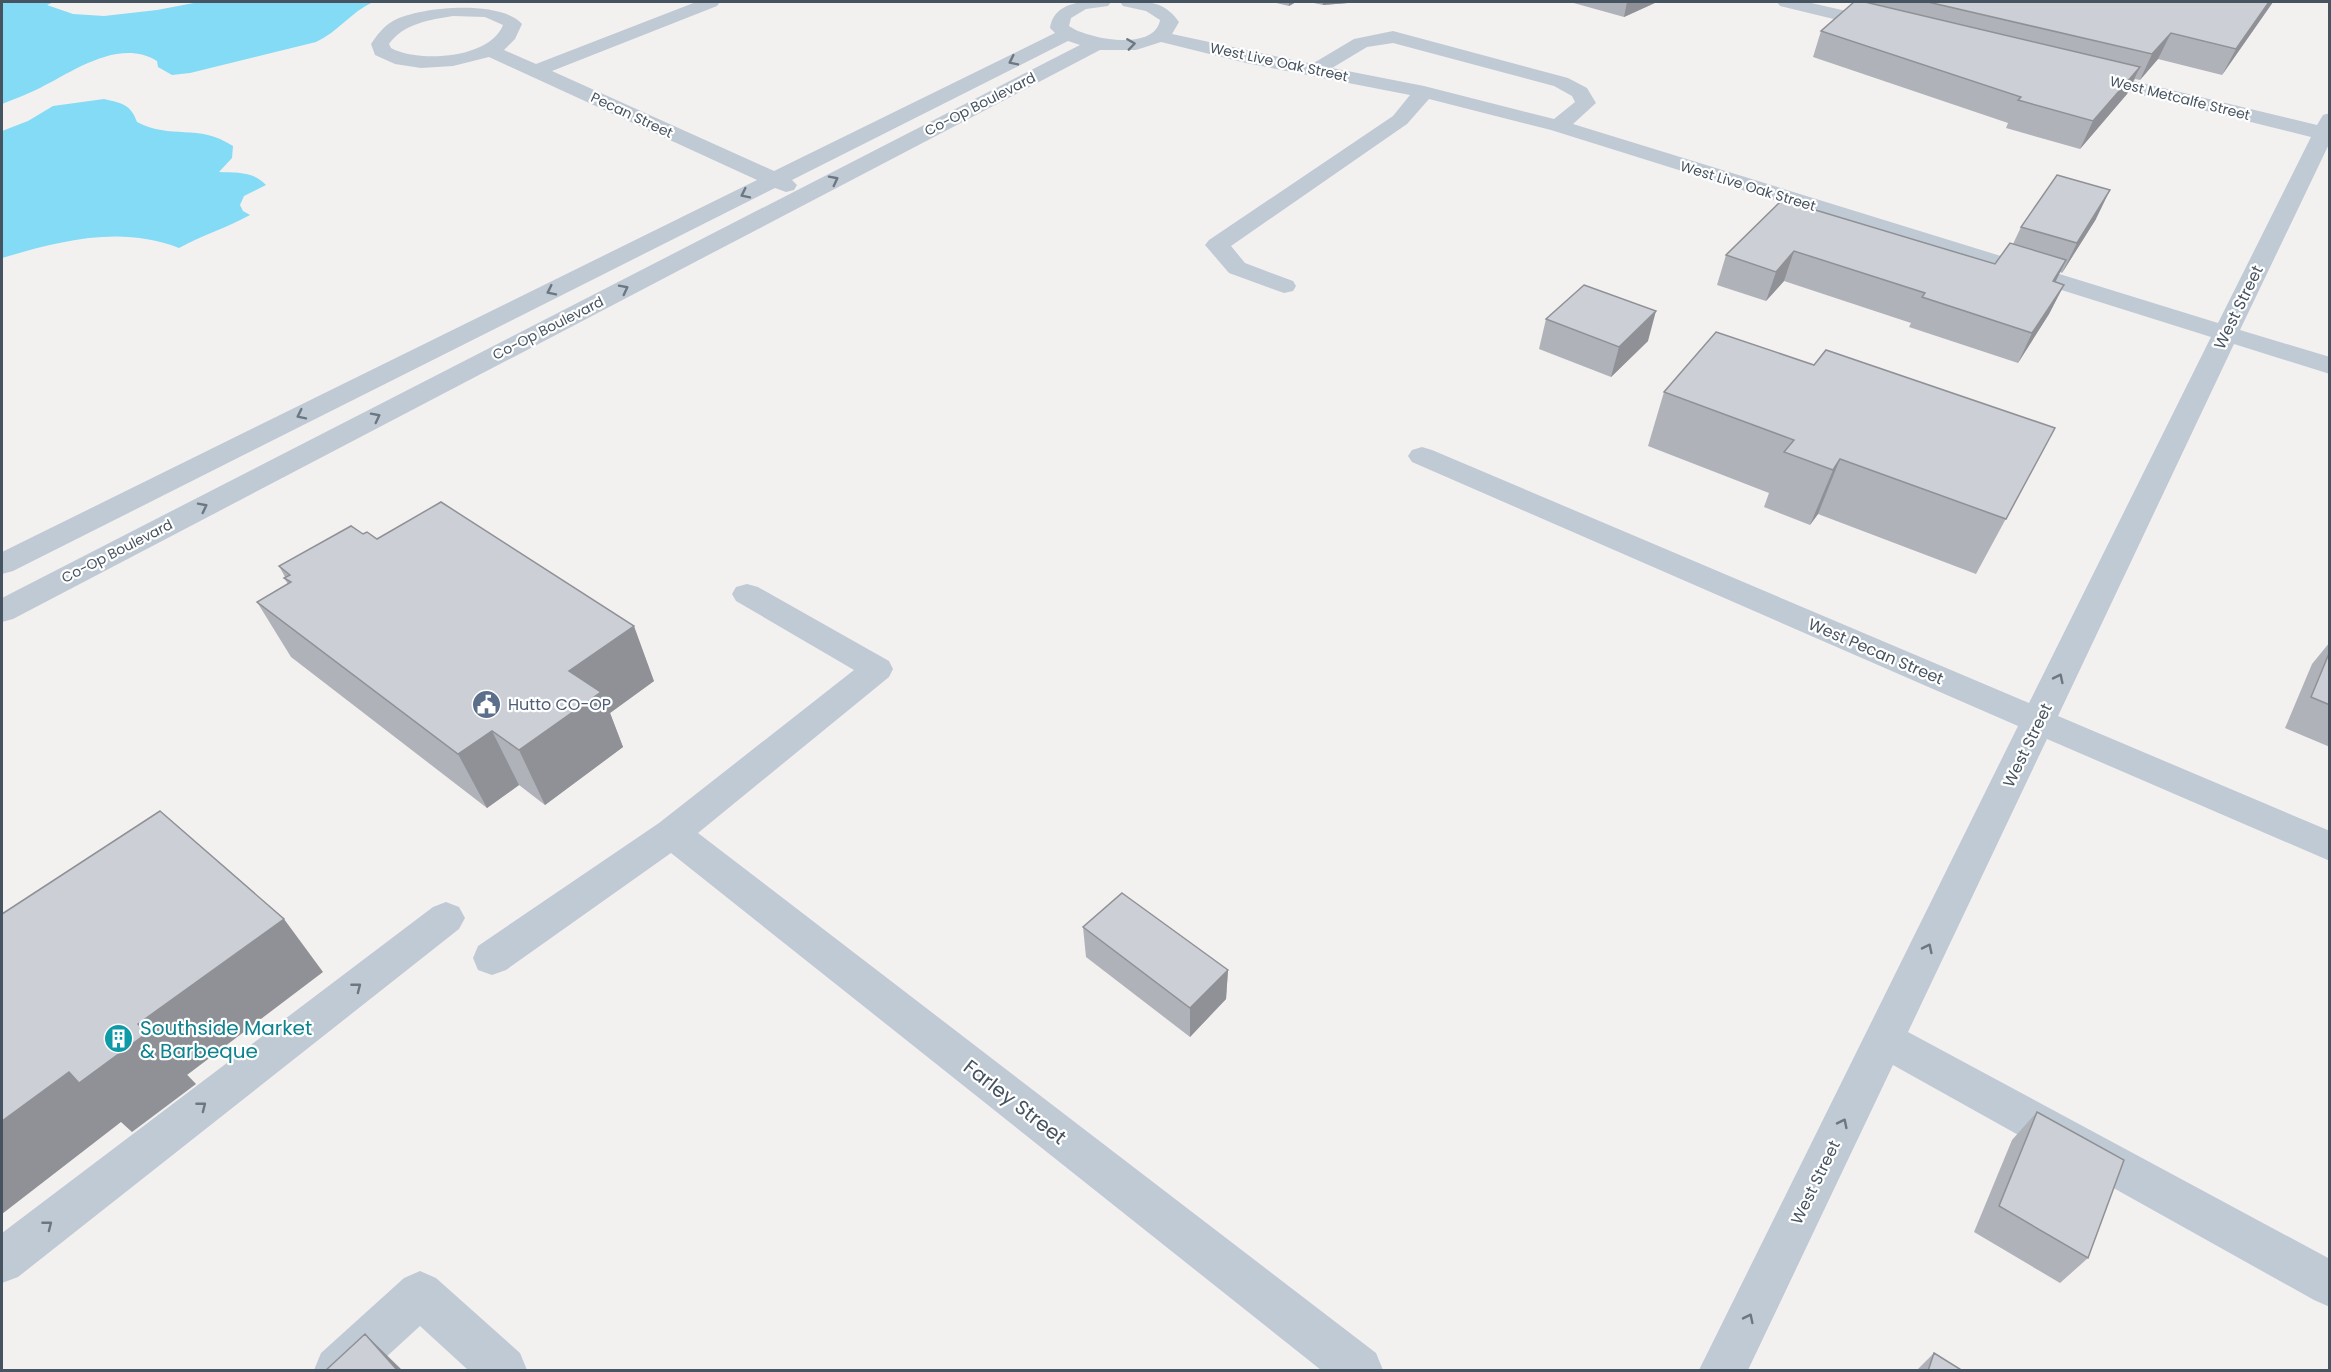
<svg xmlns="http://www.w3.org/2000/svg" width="2331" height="1372" font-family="Poppins,sans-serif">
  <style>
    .water { fill: #83dbf6 }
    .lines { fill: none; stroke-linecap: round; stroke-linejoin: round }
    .minor { fill: #c0cad4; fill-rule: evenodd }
    .wall { fill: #afb2b8 }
    .shaded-wall { fill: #8f9196 }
    .building { fill: #cccfd6; stroke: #8f9196; stroke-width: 1.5 }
    .oneway { stroke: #6b7783 }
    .labels { text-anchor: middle; stroke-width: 4.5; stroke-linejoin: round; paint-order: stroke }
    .far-street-label { font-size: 14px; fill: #465360; stroke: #fff }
    .street-label { font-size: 16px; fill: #465360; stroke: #fff }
    .service-label { font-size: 16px; fill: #4e5e75; stroke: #fff; text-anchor: start }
    .near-culture-label { font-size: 20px; fill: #0d838f; stroke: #fff; text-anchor: start }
    .near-street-label { font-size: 20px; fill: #465360; stroke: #fff }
  </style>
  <rect width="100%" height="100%" fill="#f3f0f0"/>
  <path class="water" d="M 2,2 L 54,2 L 47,5 L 73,14 L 104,16 L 157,10 L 199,2 L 373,2 C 351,12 338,32 316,42 L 190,73 L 172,75 L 158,67 L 157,61 C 119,38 74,71 40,88 C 28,94 14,99 2,104 Z
    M 104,99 C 121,103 131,104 137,122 C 171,140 198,123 233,146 L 232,158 L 219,172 C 237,173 253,171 266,185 L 244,196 L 240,205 L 243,211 L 250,215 C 227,228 202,235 179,248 C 120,225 60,241 2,258 L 2,131 L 28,121 L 53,106 Z"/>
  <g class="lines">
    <path class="minor" d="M 696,2 L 720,2 L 717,6 L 552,71 L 774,171 L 1055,33 L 1050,28 C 1054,0 1088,0 1111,2 L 1108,6 L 1086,9 L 1071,18 L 1069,26 C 1087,39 1155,52 1160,20 L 1146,11 L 1123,6 L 1120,2 C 1144,0 1164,0 1179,22 L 1172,34 L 1312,64 L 1354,39 L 1393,31 L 1568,78 L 1587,88 L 1596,103 L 1573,124 L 2218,323 L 2311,137 L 2081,80 L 2078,76 L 2081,72 L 2088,70 L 2317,125 L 2323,115 L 2330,113 L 2330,142 L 2240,330 L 2330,357 L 2330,374 L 2234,344 L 2058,716 L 2330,831 L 2330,861 L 2047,739 L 1908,1032 L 2330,1259 L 2330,1307 L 2314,1300 L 1893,1065 L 1748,1370 L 1699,1370 L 2018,726 L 1412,462 L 1408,456 L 1412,450 L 1422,447 L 1432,450 L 2029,703 L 2211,337 L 1551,130 L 1429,99 L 1407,124 L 1231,246 L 1245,263 L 1293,281 L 1296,286 L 1293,291 L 1284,293 L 1229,273 L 1205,245 L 1209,240 L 1393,116 L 1410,95 L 1246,63 L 1161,42 L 1136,50 L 1100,50 L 13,619 L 2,622 L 2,598 L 1080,45 L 1068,41 L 792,180 L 797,185 L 794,190 L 786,192 L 775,188 L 13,571 L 2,574 L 2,552 L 757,180 L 489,57 L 453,66 L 421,68 L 395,64 L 375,55 L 371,44 C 377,35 383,27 393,21 C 421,6 501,0 522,24 L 515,39 L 504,50 L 536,64 ZM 453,16 L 485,17 L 503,25 C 490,59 418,63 391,48 L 389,44 C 404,23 430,20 453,16 ZM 1393,43 L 1554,86 L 1572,96 L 1575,102 L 1554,119 L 1424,86 L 1332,68 L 1367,47 Z
      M 1777,2 L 1807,2 L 1890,21 L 1892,25 L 1890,29 L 1883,31 L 1780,6 Z
      M 747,584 L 758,587 L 889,661 L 893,669 L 889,677 L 698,833 L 1376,1353 L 1383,1370 L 1321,1370 L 671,853 L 506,970 L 492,975 L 478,970 L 473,958 L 478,946 L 659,823 L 854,670 L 736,601 L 732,594 L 736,587 Z
      M 446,902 L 459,907 L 465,918 L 459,929 L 18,1277 L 2,1283 L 2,1233 L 433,907 Z
      M 420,1271 L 436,1278 L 520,1353 L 527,1370 L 468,1370 L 420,1326 L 372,1370 L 314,1370 L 321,1353 L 404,1278 Z"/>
  </g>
  <path class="wall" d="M 1272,2 L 1296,2 L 1289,6 Z
    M 1309,2 L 1360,2 L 1323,5 Z
    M 1570,2 L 1657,2 L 1624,17 Z
    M 1854,2 L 2273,2 L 2222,75 L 2158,59 L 2140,80 L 2135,79 L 2127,94 L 2080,149 L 2006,128 L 2008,123 L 1813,57 L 1821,31 Z
    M 1782,200 L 1995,264 L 2013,244 L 2021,227 L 2096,219 L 2062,273 L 2060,272 L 2055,282 L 2064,285 L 2049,314 L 2018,363 L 1909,327 L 1911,323 L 1784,281 L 1766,301 L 1717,285 L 1726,255 Z
    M 1546,319 L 1648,341 L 1611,377 L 1539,349 Z
    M 1814,365 L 2055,428 L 1976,574 L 1818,514 L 1810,525 L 1764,507 L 1769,493 L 1648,446 L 1664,392 Z
    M 363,534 L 377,539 L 654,681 L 610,713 L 623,747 L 545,805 L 519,785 L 487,808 L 291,657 L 257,602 L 288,584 L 284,578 L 285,577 L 279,566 Z
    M 2330,642 L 2330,747 L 2285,728 L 2312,664 Z
    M 1083,927 L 1228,970 L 1226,999 L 1190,1037 L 1086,957 Z
    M 2037,1112 L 2088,1258 L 2060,1283 L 1974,1232 L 2012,1140 Z
    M 1934,1353 L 1963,1371 L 1916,1371 Z"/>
  <path class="shaded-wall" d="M 1289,2 L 1296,2 L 1289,6 Z
    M 1323,2 L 1360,2 L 1323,5 Z
    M 1627,2 L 1657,2 L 1624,17 Z
    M 2269,2 L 2273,2 L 2222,75 L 2236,49 Z
    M 2171,33 L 2158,59 L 2140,80 L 2152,54 Z
    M 2140,67 L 2127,94 L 2080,149 L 2093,121 Z
    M 2110,190 L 2096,219 L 2062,273 L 2077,243 Z
    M 1794,251 L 1784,281 L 1766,301 L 1776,272 Z
    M 2066,260 L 2052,289 L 2053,281 Z
    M 2064,285 L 2049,314 L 2018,363 L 2032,333 Z
    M 1656,311 L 1648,341 L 1611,377 L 1619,347 Z
    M 1840,459 L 1818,514 L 1810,525 L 1833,470 Z
    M 634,626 L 654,681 L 610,713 L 623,747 L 545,805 L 519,750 L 569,671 Z
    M 492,731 L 519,785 L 487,808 L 458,754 Z
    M 284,919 L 323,972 L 187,1075 L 138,1024 Z
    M 1228,970 L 1226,999 L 1190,1037 L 1190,1008 Z
    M 147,1033 L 196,1084 L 132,1132 L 121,1122 L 2,1214 L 2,1121 L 69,1072 Z
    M 365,1334 L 403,1371 L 398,1371 Z"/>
  <path class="building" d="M 1854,2 L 1865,2 L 2140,67 L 2093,121 L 2018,100 L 2021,97 L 1821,31 Z
    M 1928,2 L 2269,2 L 2236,49 L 2171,33 L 2152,54 Z
    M 2057,175 L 2110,190 L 2077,243 L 2021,227 Z
    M 1782,200 L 1995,264 L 2010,243 L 2066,260 L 2053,281 L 2064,285 L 2032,333 L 1922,297 L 1925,293 L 1794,251 L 1776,272 L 1726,255 Z
    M 1584,285 L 1656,311 L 1619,347 L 1546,319 Z
    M 1716,332 L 1814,365 L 1826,350 L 2055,428 L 2006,519 L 1840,459 L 1833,470 L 1784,452 L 1794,440 L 1664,392 Z
    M 441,502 L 634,626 L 569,671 L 601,692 L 519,750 L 492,731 L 458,754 L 257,602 L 291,582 L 284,578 L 290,575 L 279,566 L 351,526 L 363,534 L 367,532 L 377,539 Z
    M 2330,651 L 2330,705 L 2311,697 Z
    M 160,811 L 284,919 L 138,1024 L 147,1033 L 79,1083 L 69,1072 L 2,1121 L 2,914 Z
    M 1122,893 L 1228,970 L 1190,1008 L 1083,927 Z
    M 2037,1112 L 2124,1160 L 2088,1258 L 1999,1206 Z
    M 365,1334 L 398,1371 L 325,1371 Z
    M 1934,1353 L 1963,1371 L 1928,1371 Z"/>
  <defs><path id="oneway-chevron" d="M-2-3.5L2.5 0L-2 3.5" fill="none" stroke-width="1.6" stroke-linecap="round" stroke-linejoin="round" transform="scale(1.5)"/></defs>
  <g class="oneway">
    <use href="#oneway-chevron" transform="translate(1131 44) rotate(-8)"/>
    <use href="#oneway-chevron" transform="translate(1013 61) rotate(154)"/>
    <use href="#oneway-chevron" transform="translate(834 180) rotate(-27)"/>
    <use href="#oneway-chevron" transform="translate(745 194) rotate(154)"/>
    <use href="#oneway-chevron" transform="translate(624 289) rotate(-27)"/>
    <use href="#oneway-chevron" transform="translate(551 291) rotate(154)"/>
    <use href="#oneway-chevron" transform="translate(301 415) rotate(154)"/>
    <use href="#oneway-chevron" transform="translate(376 417) rotate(-27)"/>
    <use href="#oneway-chevron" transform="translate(203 507) rotate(-27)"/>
    <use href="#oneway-chevron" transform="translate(2059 678) rotate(-64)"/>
    <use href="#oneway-chevron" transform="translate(1928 948) rotate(-64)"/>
    <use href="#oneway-chevron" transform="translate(357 987) rotate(-38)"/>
    <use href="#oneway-chevron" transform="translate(202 1106) rotate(-38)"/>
    <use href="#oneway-chevron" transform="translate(1843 1123) rotate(-64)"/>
    <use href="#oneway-chevron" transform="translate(48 1225) rotate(-38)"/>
    <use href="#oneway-chevron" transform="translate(1749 1318) rotate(-64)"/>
  </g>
  <defs>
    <symbol id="civic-disc" viewBox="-11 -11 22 22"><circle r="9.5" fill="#5c6f8a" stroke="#fff"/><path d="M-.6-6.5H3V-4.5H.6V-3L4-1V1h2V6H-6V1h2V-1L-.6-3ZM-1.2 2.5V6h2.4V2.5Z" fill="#fff"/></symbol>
    <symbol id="building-disc" viewBox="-11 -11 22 22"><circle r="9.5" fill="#0f9aa8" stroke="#fff"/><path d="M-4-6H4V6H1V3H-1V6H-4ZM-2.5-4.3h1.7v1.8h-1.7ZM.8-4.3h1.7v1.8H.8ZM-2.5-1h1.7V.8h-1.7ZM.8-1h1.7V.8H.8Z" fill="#fff"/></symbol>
  </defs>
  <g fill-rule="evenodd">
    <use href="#civic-disc" x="470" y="688" width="33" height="33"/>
    <use href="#building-disc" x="102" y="1022" width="33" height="33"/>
  </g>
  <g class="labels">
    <g class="far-street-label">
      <text transform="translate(1279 62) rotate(12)" y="5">West Live Oak Street</text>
      <text transform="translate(2180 98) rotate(14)" y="5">West Metcalfe Street</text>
      <text transform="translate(980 104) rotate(-27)" y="5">Co-Op Boulevard</text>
      <text transform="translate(632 115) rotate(25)" y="5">Pecan Street</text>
      <text transform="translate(1748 186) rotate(17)" y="5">West Live Oak Street</text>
      <text transform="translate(548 328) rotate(-27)" y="5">Co-Op Boulevard</text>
      <text transform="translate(117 551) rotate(-27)" y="5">Co-Op Boulevard</text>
    </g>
    <g class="street-label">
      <text transform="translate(2238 307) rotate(-64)" y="6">West Street</text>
      <text transform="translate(1876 651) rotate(23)" y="6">West Pecan Street</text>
      <text transform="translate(2027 745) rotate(-64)" y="6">West Street</text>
      <text transform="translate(1815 1182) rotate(-64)" y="6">West Street</text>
    </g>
    <g class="service-label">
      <text x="508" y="710">Hutto CO-OP</text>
    </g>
    <g class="near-culture-label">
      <text x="140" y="1035">Southside Market<tspan x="140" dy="23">&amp; Barbeque</tspan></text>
    </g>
    <g class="near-street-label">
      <text transform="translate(1015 1102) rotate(38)" y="7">Farley Street</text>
    </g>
  </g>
  <rect width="2331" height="1372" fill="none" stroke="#465360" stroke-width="6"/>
</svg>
